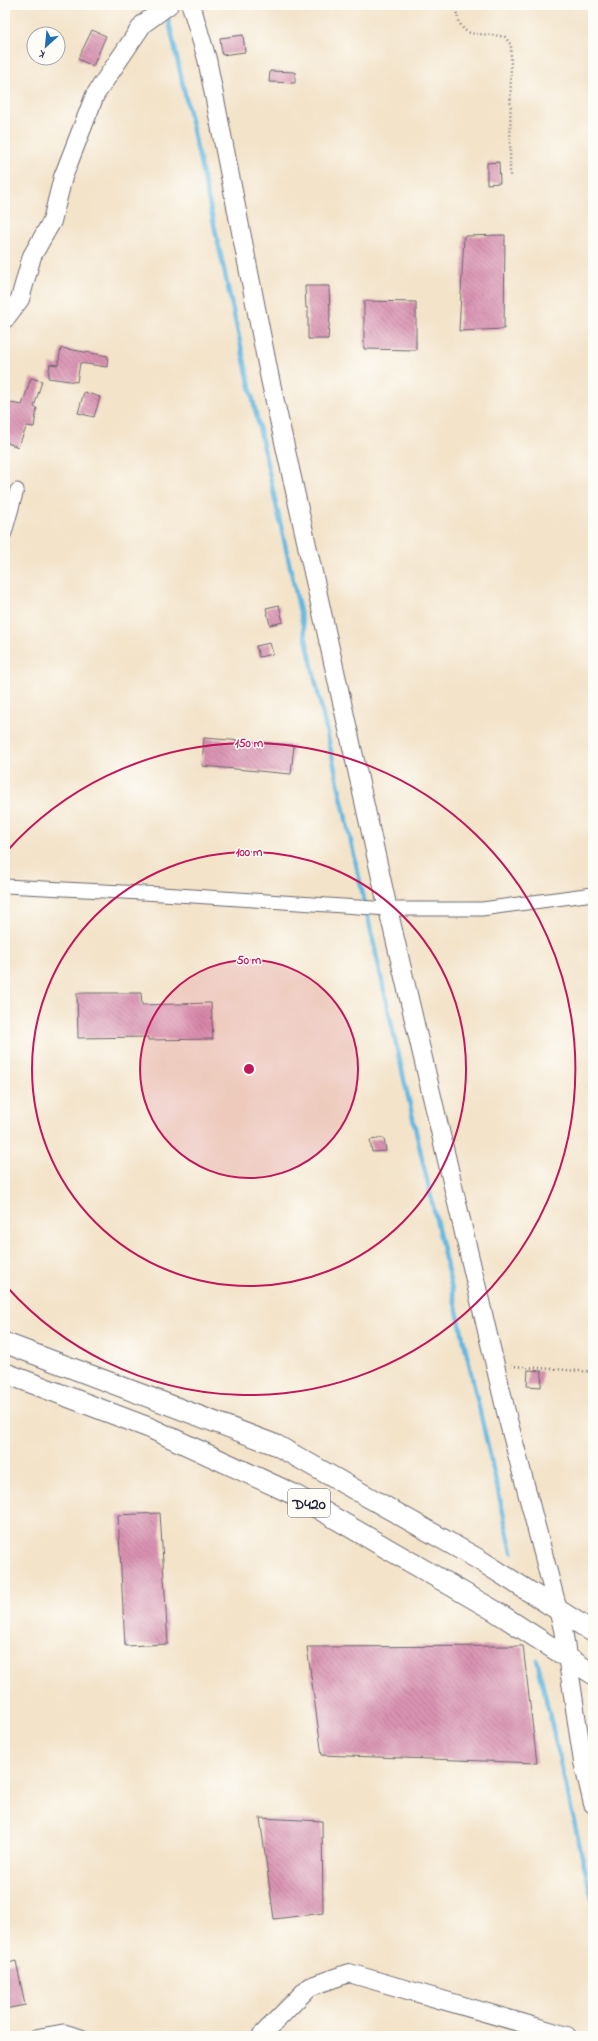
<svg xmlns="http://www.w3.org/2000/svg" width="598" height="2041" font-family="'Indie Flower',sans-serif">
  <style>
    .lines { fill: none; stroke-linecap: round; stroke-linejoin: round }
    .stream { stroke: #64b8e0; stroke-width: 4.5 }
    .building { fill: url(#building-back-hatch) }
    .street-casing { stroke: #6b666d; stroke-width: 15 }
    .secondary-casing { stroke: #6b666d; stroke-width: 20 }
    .primary-casing { stroke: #6b666d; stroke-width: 22 }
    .path { stroke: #6b666d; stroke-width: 2.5; stroke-dasharray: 1 3; stroke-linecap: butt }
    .street { stroke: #fff; stroke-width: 13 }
    .secondary { stroke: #fff; stroke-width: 18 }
    .primary { stroke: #fff; stroke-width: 20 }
    .ring { fill: none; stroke: #c2185b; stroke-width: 2 }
    .labels { text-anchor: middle; stroke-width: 3; stroke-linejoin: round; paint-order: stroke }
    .shield { fill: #fdfcf7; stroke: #646373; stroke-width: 1 }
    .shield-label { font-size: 16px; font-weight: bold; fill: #22223b }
    .centre { fill: #c2185b; stroke: #fdfcf7; stroke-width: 2 }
    .ring-label { font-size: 12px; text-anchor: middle; font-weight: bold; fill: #c2185b; stroke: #fdfcf7; stroke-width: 3; stroke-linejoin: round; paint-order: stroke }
  </style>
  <defs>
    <pattern id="building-back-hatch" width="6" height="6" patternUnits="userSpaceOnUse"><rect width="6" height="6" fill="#d993b1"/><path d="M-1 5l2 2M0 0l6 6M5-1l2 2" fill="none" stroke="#b07891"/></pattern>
  </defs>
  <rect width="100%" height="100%" fill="#fdfcf7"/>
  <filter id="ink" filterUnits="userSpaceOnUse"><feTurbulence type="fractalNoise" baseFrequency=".025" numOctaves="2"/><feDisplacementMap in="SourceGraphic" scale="8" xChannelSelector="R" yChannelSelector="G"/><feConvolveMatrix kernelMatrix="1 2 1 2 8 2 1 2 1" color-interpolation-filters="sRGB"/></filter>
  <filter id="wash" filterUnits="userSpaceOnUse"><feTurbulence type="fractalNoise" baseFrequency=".012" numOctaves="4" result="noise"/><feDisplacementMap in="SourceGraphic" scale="16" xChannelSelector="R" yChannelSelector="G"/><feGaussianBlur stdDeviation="0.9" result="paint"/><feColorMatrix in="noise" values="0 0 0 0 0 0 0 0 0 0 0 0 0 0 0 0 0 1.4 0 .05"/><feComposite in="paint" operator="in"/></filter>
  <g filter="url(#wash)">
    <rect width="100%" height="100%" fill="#f3e3c9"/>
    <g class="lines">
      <path class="stream" d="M 167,13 L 396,1044 L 512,1552
        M 537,1660 L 593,1904"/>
    </g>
    <g id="blocks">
      <path class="building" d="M 92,30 L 106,36 L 93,66 L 78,59 Z
        M 243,35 L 245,52 L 222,55 L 220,38 Z
        M 270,71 L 295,72 L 295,83 L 269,82 Z
        M 499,162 L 500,183 L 487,184 L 487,163 Z
        M 505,235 L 504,329 L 459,331 L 464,236 Z
        M 305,286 L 329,286 L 330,315 L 328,339 L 308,339 L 308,308 L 306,308 Z
        M 364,301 L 416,302 L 416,350 L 364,349 Z
        M 61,348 L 108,356 L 107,367 L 80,363 L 77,382 L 48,378 L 50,364 L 58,365 Z
        M 31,378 L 42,381 L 34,407 L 37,408 L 34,427 L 27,426 L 18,447 L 5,442 L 5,402 L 22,405 Z
        M 84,392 L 100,397 L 94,417 L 78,413 Z
        M 279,605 L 283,622 L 270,625 L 266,608 Z
        M 270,643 L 273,654 L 259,657 L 256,646 Z
        M 204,738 L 294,745 L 291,774 L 202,766 Z
        M 77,993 L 141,993 L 142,1005 L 211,1003 L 213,1039 L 148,1040 L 148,1037 L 78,1038 Z
        M 384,1138 L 386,1151 L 372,1152 L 370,1140 Z
        M 528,1370 L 542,1371 L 541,1387 L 527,1386 Z
        M 160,1513 L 168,1644 L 125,1646 L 118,1515 Z
        M 523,1646 L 537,1763 L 322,1755 L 307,1647 Z
        M 260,1818 L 322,1821 L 323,1913 L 274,1919 Z
        M 16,1961 L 25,2005 L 5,2009 L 5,1964 Z"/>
    </g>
  </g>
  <g filter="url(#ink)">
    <use href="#blocks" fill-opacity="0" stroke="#6b666d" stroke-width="1"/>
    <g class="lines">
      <defs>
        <path id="street" d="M 5,533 L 17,490
          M 5,886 L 162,894 L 388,909 L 482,909 L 593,894
          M 36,2036 L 64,2031 L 81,2036"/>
        <path id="secondary" d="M 191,5 L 207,59 L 270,379 L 388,909 L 507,1416 L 563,1629 L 583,1762 L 593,1804
          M 5,319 L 20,299 L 32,256 L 52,221 L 63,177 L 95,95 L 143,24 L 169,5
          M 261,2036 L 309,1987 L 349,1973 L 567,2036"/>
        <path id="primary" d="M 5,1343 L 276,1445 L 478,1559 L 593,1632
          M 5,1373 L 150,1428 L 293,1494 L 495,1611 L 593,1674"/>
      </defs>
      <use href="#street" class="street-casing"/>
      <use href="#secondary" class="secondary-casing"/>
      <use href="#primary" class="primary-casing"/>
      <path class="path" d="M 455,5 C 461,44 474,30 505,37 L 511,45 L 510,176
        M 511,1366 L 593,1372"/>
      <use href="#street" class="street"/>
      <use href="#secondary" class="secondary"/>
      <use href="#primary" class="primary"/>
    </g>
  </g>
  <circle cx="249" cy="1069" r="109" fill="#c2185b" fill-opacity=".12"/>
  <g class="ring">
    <circle cx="249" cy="1069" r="109"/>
    <circle cx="249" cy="1069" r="217"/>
    <path d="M7 851A326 326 0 1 1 7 1287"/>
  </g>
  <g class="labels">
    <rect class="shield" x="288" y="1489" width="42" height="28" rx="3"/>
    <g class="shield-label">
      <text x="309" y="1509">D420</text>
    </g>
  </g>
  <circle cx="249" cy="1069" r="6" class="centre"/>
  <g class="ring-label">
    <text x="249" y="747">150 m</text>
    <text x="249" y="856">100 m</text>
    <text x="249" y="964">50 m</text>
  </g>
  <rect width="598" height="2041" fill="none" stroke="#fdfcf7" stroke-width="20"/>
  <g transform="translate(46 46) rotate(207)"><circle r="19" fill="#fdfcf7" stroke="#a5a5ac"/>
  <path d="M0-3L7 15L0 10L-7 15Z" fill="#1f6fb2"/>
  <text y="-6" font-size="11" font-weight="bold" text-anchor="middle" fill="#22223b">K</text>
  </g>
</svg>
